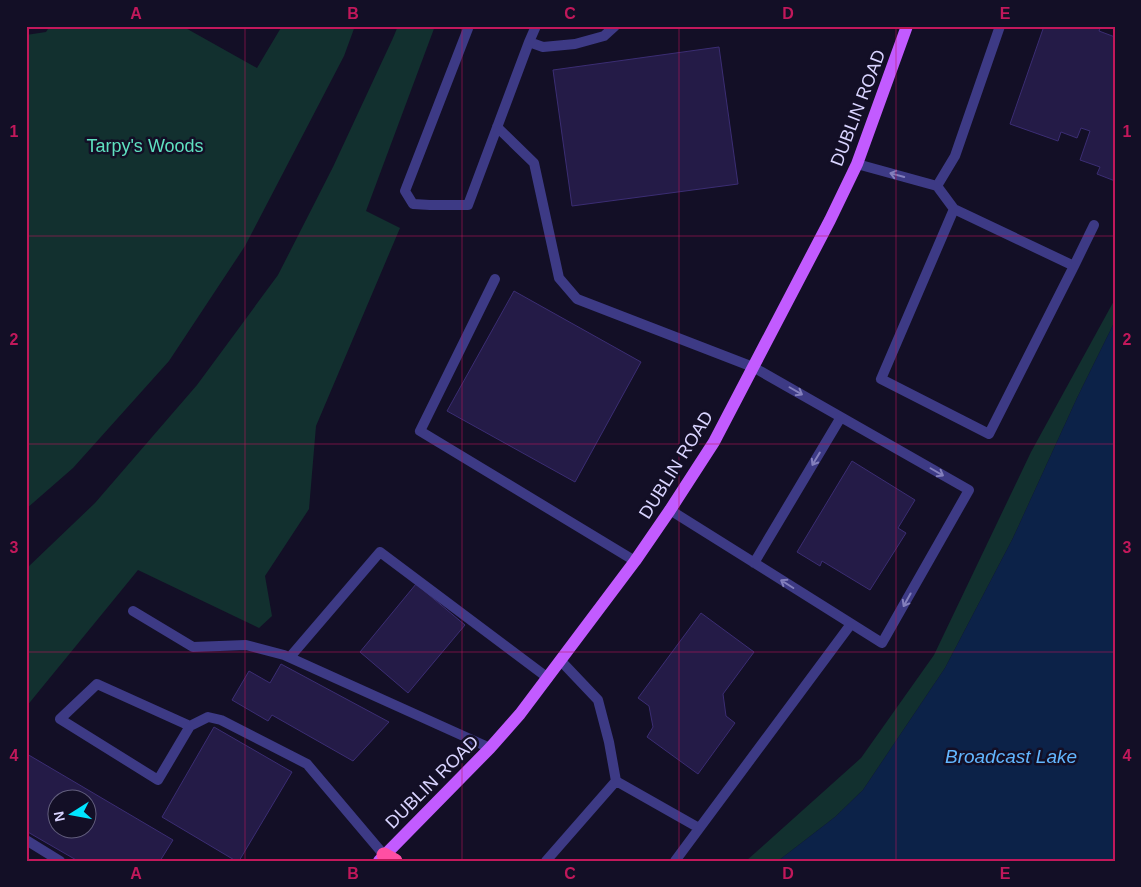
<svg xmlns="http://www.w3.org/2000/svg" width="1141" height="887" font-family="Arial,sans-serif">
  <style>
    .green { fill: #12302f }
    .water { fill: #0c2248 }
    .building { fill: #241b47; stroke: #3b2d73; fill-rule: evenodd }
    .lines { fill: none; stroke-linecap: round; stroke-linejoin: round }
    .lane { stroke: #3d3a85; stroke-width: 10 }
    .primary { stroke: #c25bff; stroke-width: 12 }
    .highway { stroke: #ff4fa3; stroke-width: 15 }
    .oneway { stroke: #837fbc }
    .grid { fill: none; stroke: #c2185b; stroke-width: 1; stroke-opacity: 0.55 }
    .labels { text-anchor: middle; stroke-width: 5; stroke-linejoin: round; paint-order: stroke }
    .street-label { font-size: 18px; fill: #d9d4ff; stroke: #130f26 }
    .park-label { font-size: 18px; fill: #5fe0c0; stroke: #130f26 }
    .water-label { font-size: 19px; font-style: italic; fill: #62b6ff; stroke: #130f26 }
    .neatline { fill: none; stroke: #c2185b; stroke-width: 2 }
    .grid-label { font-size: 16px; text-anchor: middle; font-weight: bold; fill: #c2185b }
  </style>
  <rect width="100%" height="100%" fill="#130f26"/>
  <path class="green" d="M 50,26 L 182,26 L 257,68 L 282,26 L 355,26 L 344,56 L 245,246 L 169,361 L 73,468 L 26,509 L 26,35 L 46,32 Z
    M 398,26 L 435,26 L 366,211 L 400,228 L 316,426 L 309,509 L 265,576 L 272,616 L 259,628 L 138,570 L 26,707 L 26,569 L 95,503 L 197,385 L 278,275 L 333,167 L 393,38 Z
    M 1115,299 L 1115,321 L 1077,398 L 1013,538 L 945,668 L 863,790 L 835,817 L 778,861 L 746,861 L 861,758 L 934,655 L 1031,452 Z"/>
  <path class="water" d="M 1115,321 L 1115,861 L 778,861 L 835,817 L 863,790 L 945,668 L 1013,538 L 1077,398 Z"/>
  <path class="building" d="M 1044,26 L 1101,26 L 1099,31 L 1115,37 L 1115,181 L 1097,174 L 1100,167 L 1080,160 L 1090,131 L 1081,128 L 1077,138 L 1061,132 L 1058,141 L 1010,124 Z
    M 719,47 L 738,184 L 572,206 L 553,70 Z
    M 514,291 L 641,362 L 575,482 L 447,411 Z
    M 852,461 L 915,500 L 898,528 L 906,533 L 870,590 L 822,561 L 820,566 L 797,552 Z
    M 416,584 L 465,625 L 408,693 L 360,652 Z
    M 701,613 L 754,652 L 723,694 L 726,716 L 735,723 L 698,774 L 647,737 L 653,727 L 649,706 L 638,698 Z
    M 281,664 L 389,722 L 353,761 L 272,715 L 268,721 L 232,700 L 249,671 L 270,683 Z
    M 214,727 L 292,772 L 239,861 L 236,861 L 162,817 Z
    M 27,754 L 173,840 L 160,861 L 78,861 L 26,831 ZM 58,800 L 88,800 L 88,830 L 58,830 Z"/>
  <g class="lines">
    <path class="lane" d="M 469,26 L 405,191 L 413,204 L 430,205 L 468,205 L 529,42
      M 536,26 L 529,42 L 543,47 L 575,44 L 604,36 L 615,26
      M 497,127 L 534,163 L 559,278 L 577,299 L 753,367 L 969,490 L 882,643 L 670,510
      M 857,164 L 937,186 L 954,209 L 1074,266 L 1094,225
      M 937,186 L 955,156 L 1000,26
      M 954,209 L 881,379 L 989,434 L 1074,266
      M 495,279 L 420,431 L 635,561
      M 754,563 L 841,417
      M 133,611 L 193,647 L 246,645 L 284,655 L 490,748
      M 290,657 L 380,552 L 548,678
      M 190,726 L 158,780 L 60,719 L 97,684 L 190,726 L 208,717 L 221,720 L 307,764 L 384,855
      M 616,781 L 699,828
      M 26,840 L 60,861
      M 546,861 L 616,781 L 609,742 L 598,700 L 560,660
      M 675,861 L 851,624"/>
    <path class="primary" d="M 379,861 L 490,748 L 520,714 L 635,561 L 670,510 L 714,442 L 830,220 L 857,164 L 907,26"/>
    <path class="highway" d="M 384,855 L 395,861"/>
  </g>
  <defs><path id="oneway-shaft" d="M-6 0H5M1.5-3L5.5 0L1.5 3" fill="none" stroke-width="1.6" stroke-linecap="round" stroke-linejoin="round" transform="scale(1.25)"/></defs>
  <g class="oneway">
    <use href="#oneway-shaft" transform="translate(897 175) rotate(-165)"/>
    <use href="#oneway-shaft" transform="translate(796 391) rotate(30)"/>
    <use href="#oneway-shaft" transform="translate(816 459) rotate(121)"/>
    <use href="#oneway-shaft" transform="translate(937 472) rotate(30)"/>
    <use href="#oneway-shaft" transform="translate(787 584) rotate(-148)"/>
    <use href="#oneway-shaft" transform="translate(907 600) rotate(119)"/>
  </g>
  <path class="grid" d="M 245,26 L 245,861M 462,26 L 462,861M 679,26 L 679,861M 896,26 L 896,861M 26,236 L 1115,236M 26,444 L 1115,444M 26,652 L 1115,652"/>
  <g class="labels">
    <g class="street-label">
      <text transform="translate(858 108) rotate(-69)" y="6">DUBLIN ROAD</text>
      <text transform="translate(676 465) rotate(-58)" y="6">DUBLIN ROAD</text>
      <text transform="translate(432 782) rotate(-45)" y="6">DUBLIN ROAD</text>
    </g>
    <g class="park-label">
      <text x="145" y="152">Tarpy's Woods</text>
    </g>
    <g class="water-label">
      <text x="1011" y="763">Broadcast Lake</text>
    </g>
  </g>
  <rect width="1141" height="887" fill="none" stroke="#130f26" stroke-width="55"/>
  <g transform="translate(72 814) rotate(259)"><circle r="24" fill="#130f26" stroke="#625e7d"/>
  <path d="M0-4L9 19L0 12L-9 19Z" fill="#00e5ff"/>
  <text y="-8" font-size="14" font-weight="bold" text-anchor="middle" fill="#d9d4ff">N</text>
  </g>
  <rect x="28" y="28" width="1086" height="832" class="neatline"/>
  <g class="grid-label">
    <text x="136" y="19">A</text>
    <text x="353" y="19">B</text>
    <text x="570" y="19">C</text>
    <text x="788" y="19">D</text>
    <text x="1005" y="19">E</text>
    <text x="14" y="137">1</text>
    <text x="1127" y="137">1</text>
    <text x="14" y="345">2</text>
    <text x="1127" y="345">2</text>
    <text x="14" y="553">3</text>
    <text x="1127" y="553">3</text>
    <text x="14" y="761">4</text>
    <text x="1127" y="761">4</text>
    <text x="136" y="879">A</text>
    <text x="353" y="879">B</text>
    <text x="570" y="879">C</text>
    <text x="788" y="879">D</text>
    <text x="1005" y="879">E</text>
  </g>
</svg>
